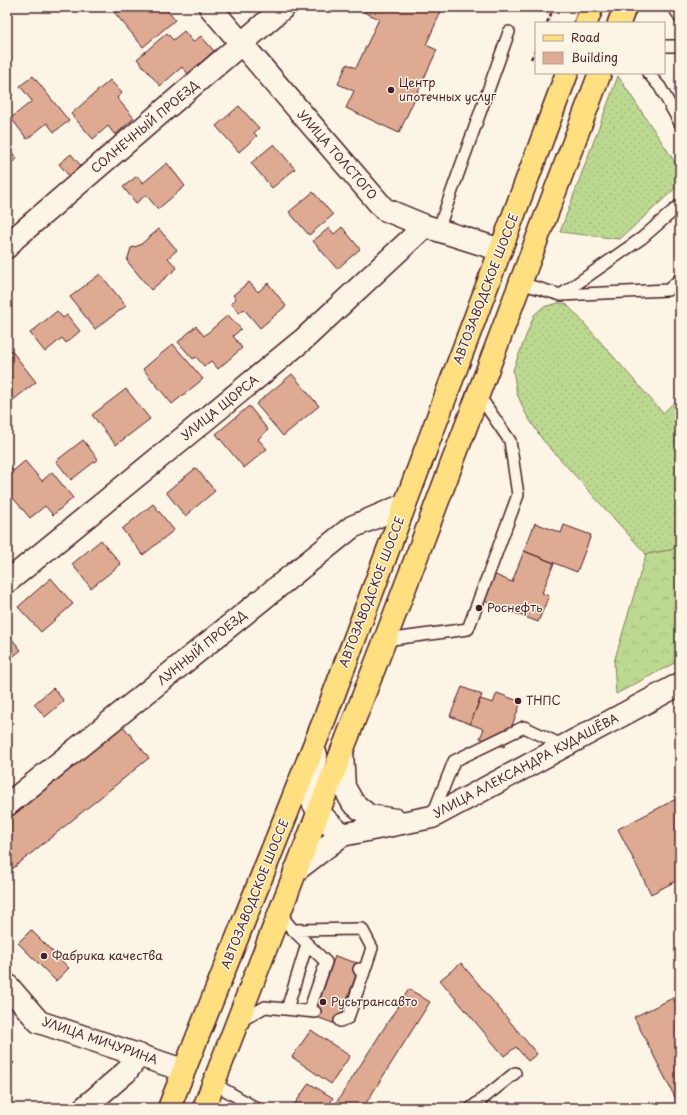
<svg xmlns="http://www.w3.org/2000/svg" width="687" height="1115" font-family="'Playpen Sans',sans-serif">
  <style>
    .grass { fill: url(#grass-dots); stroke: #837c5e }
    .forest { fill: url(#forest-crowns); stroke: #837c5e }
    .building { fill: #deaa92; stroke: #4a1f2b }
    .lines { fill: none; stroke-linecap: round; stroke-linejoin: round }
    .lane-casing { stroke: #4a1f2b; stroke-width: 14 }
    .street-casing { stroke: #4a1f2b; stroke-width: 25 }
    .secondary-casing { stroke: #4a1f2b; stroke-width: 25 }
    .primary-casing { stroke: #4a1f2b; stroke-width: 25 }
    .path { stroke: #4a1f2b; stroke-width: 2.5; stroke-dasharray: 4 3; stroke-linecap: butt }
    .lane { stroke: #fcf5e5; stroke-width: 11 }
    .street { stroke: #fcf5e5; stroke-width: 22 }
    .secondary { stroke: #fcf5e5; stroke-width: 22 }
    .primary { stroke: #ffdf80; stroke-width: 22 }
    .poi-dot { fill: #4a1f2b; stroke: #fcf5e5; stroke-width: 1.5 }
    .labels { text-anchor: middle; stroke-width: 3; stroke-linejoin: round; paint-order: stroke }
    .poi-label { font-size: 12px; fill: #4a1f2b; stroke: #fcf5e5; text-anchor: start }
    .street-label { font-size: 12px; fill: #4a1f2b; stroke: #fcf5e5 }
  </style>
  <defs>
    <pattern id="grass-dots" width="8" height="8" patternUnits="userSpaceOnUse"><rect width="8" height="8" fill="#bcd991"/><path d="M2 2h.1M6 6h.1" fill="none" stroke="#a3ba7d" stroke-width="1.8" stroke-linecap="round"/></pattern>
    <pattern id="forest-crowns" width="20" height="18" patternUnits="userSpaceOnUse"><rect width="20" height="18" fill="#bcd991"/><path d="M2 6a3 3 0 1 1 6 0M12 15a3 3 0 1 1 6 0" fill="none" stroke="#a3ba7d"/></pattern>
  </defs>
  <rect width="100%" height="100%" fill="#fcf5e5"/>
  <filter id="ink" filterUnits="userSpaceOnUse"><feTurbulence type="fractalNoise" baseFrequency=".025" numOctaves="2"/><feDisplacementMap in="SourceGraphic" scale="8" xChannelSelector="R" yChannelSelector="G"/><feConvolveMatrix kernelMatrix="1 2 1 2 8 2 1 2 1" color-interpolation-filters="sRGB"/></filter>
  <g filter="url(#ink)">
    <path class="grass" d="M 618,76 L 675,162 L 680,184 L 620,239 L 560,232 Z
      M 559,303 L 566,304 L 575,313 L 663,413 L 680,397 L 680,544 L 671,550 L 646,554 L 542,439 L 526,414 L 517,394 L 513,370 L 534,315 L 543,307 Z"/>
    <path class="forest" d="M 680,544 L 680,660 L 616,694 L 614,662 L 646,554 L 671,550 Z"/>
    <path class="building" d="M 119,7 L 164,7 L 175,20 L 143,47 L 114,12 Z
      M 366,7 L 443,7 L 426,45 L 437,50 L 399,133 L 346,108 L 354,91 L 338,84 L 347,64 L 356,68 L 379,19 L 364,12 Z
      M 184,31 L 193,42 L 201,36 L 214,51 L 188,74 L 182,67 L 160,86 L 137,59 L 167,33 L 173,40 Z
      M 33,76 L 69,121 L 54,132 L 47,123 L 27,139 L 11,118 L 32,101 L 20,86 Z
      M 110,80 L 122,93 L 117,98 L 134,118 L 115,135 L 108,126 L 93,139 L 71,114 Z
      M 239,106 L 259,128 L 254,133 L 257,136 L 239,152 L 216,126 Z
      M 274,144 L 295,169 L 272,188 L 251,163 Z
      M 7,146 L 17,159 L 7,166 Z
      M 71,154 L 81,166 L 69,176 L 59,164 Z
      M 167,163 L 185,186 L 158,209 L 146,195 L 136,203 L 123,187 L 137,176 L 143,183 Z
      M 313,192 L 333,215 L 309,235 L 289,212 Z
      M 342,227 L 360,249 L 337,269 L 313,241 L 329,228 L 334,234 Z
      M 159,229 L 177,250 L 168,258 L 177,268 L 151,290 L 127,261 L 131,248 L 140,245 Z
      M 100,274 L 126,306 L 95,329 L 70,297 Z
      M 249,282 L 258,292 L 268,283 L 286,306 L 260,328 L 244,309 L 239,313 L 231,303 L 236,299 L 233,295 Z
      M 57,311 L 63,318 L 67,315 L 80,331 L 66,343 L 62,338 L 45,352 L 30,333 Z
      M 228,315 L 241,329 L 233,336 L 242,348 L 218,369 L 211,361 L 204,366 L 196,357 L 193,359 L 178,342 L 196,326 L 204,336 Z
      M 173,344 L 203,379 L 172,404 L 143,369 Z
      M 7,345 L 36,382 L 7,405 Z
      M 292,374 L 319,406 L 283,436 L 256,404 Z
      M 126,389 L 150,419 L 116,445 L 92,415 Z
      M 249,406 L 268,430 L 258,439 L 267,449 L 244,468 L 216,434 Z
      M 83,440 L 98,459 L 71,480 L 56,461 Z
      M 25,461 L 42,481 L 52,472 L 73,498 L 53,515 L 45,506 L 30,518 L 13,498 L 7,503 L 7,465 L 13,471 Z
      M 196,468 L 215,491 L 185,516 L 166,492 Z
      M 153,504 L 174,530 L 143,555 L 122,529 Z
      M 535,523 L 561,533 L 564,525 L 591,535 L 577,572 L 524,551 Z
      M 101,540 L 121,564 L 91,588 L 72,564 Z
      M 524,551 L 554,563 L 542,593 L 549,596 L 538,622 L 476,598 L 486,571 L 512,582 Z
      M 51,578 L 73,604 L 41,632 L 18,607 Z
      M 7,633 L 21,650 L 9,660 L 7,658 Z
      M 462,687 L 482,695 L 470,724 L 450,716 Z
      M 53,688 L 64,701 L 45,717 L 34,704 Z
      M 497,693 L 521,702 L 504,747 L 480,738 L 484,729 L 470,724 L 480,699 L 493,703 Z
      M 123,726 L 149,758 L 7,873 L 7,820 Z
      M 680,797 L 680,879 L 651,894 L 618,829 Z
      M 31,930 L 69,968 L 56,981 L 18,943 Z
      M 335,956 L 360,964 L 338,1025 L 314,1016 Z
      M 461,963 L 537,1054 L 528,1061 L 516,1047 L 504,1056 L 440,980 Z
      M 409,989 L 430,1002 L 363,1108 L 333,1108 Z
      M 673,998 L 680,1012 L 680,1107 L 634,1017 Z
      M 311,1030 L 350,1056 L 331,1084 L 292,1057 Z
      M 7,1056 L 14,1063 L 7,1070 Z
      M 309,1083 L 333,1098 L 327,1108 L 292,1108 Z"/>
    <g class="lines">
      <defs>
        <path id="lane" d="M 674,7 L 680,18
          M 664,46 L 680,46
          M 648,73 L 660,87 L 680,123
          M 438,230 L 509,32
          M 520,283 L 561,295 L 668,290 L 680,279
          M 562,294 L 642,238 L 680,205
          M 385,640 L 468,629 L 518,495 L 510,441 L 478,394
          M 433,814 L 454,761 L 524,727 L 564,746
          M 280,914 L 293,930 L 326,962 L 309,1011
          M 293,930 L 362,929 L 372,948 L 363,975
          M 287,1009 L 307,944
          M 340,1021 L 348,1018 L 363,975 L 359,969
          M 239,1022 L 265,1007 L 315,1012
          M 213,1083 L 256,1108
          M 471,1108 L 515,1073"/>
        <path id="street" d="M 210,7 L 384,209 L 425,226 L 501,250
          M 7,247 L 14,239 L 284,7
          M 7,582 L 304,339 L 425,226
          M 7,805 L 352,527 L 404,505
          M 7,985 L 39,1022 L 183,1070
          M 84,1108 L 126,1072 L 139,1055"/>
        <path id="secondary" d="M 342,751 L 344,787 L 353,803 L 369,816 L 396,820
          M 316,755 C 305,800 309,805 342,835
          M 295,871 L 342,835 L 432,817 L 680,684"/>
        <path id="primary" d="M 586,23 L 592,7
          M 619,23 L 625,7
          M 169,1108 L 323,723 L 567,73
          M 204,1108 L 385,640 L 600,73"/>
      </defs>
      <use href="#lane" class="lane-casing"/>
      <use href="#street" class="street-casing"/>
      <use href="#secondary" class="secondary-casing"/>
      <use href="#primary" class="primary-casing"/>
      <path class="path" d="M 547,23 L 554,7
        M 531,59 L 536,49"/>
      <use href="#lane" class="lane"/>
      <use href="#street" class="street"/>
      <use href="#secondary" class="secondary"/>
      <use href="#primary" class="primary"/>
    </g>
  </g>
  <g class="poi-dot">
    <circle cx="391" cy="90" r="4"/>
    <circle cx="479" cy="608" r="4"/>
    <circle cx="518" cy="701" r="4"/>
    <circle cx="44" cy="956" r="4"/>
    <circle cx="323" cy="1002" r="4"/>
  </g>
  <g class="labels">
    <g class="poi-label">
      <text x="399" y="87">Центр<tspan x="399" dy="14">ипотечных услуг</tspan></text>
      <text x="487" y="612">Роснефть</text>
      <text x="526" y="705">ТНПС</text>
      <text x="52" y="960">Фабрика качества</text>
      <text x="331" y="1006">Русьтрансавто</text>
    </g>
    <g class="street-label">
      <text transform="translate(145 127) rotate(-40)" y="4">СОЛНЕЧНЫЙ ПРОЕЗД</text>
      <text transform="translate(337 155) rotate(49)" y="4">УЛИЦА ТОЛСТОГО</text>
      <text transform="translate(486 289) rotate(-69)" y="4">АВТОЗАВОДСКОЕ ШОССЕ</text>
      <text transform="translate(220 408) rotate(-39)" y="4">УЛИЦА ЩОРСА</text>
      <text transform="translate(372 592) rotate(-69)" y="4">АВТОЗАВОДСКОЕ ШОССЕ</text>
      <text transform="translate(202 648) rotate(-39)" y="4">ЛУННЫЙ ПРОЕЗД</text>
      <text transform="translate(526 766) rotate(-28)" y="4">УЛИЦА АЛЕКСАНДРА КУДАШЁВА</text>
      <text transform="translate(255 894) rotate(-68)" y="4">АВТОЗАВОДСКОЕ ШОССЕ</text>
      <text transform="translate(100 1041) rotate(19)" y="4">УЛИЦА МИЧУРИНА</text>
    </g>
  </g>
  <rect width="687" height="1115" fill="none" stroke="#fcf5e5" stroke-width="24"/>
  <rect x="12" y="12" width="663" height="1091" fill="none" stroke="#4a1f2b" stroke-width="1.5" filter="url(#ink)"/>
  <rect x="535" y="22" width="130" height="52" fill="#fcf5e5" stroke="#b59f9b"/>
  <rect x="543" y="35" width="20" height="6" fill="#ffdf80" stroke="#b59f9b"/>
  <text x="571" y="42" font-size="12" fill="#4a1f2b">Road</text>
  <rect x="543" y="52" width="20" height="12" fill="#deaa92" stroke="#b59f9b"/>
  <text x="571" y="62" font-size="12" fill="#4a1f2b">Building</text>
</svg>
